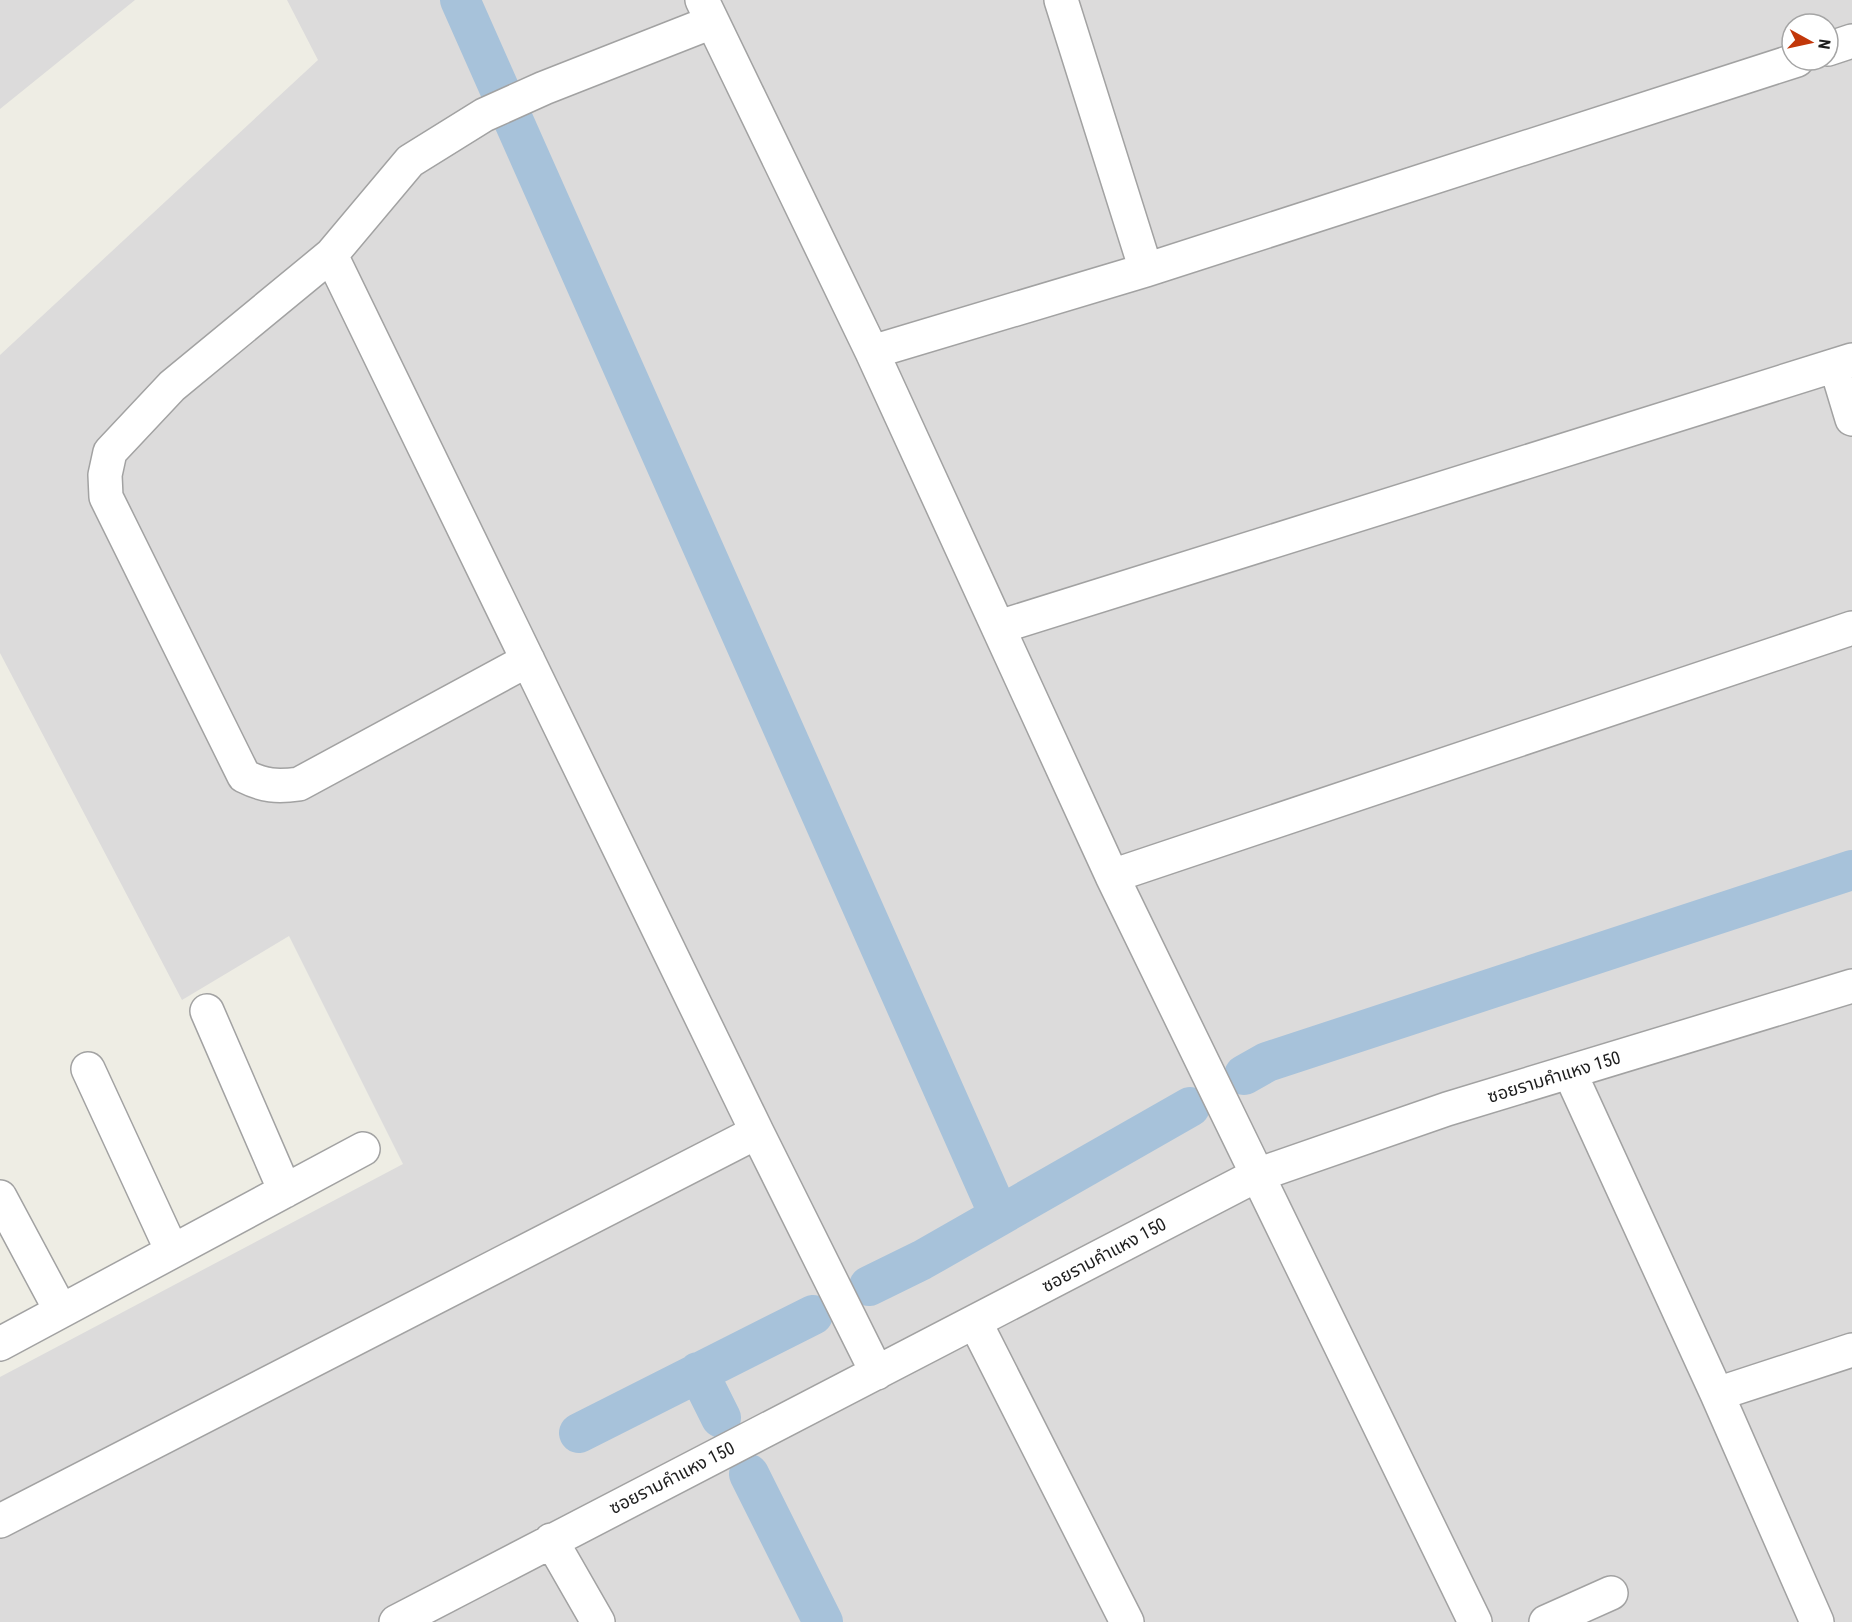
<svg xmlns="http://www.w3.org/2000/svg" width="1852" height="1622" font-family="'Roboto Condensed','Noto Sans Thai',sans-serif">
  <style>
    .residential { fill: #dcdbdb; fill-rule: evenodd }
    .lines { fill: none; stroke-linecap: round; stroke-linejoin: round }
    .canal { stroke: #a7c2da; stroke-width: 40 }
    .minor-casing { stroke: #a2a2a2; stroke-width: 36 }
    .minor { stroke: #fff; stroke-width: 33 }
    .labels { text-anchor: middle; stroke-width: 4.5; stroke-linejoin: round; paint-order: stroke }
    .street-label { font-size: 18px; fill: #1e1e1e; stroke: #fff }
  </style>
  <rect width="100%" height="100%" fill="#eeede4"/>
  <path class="residential" d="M 0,0 L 135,0 L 0,109 Z
    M 287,0 L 1852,0 L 1852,1622 L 0,1622 L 0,1377 L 403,1164 L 289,936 L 182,1000 L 0,653 L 0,355 L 318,60 ZM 1792,24 L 1828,24 L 1828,60 L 1792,60 Z"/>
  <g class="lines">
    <path class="canal" d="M 460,0 L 999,1215
      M 1244,1075 L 1267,1062 L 1852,870
      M 869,1286 L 922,1260 L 1190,1107
      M 698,1372 L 721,1418
      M 579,1433 L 813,1315
      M 749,1474 L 823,1622"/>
    <defs>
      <path id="minor" d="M 702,0 L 872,352 L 1112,876 L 1475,1622
        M 1061,0 L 1146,270
        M 1828,49 L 1852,41
        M 331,255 L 757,1132 L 877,1373
        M 872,352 L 1146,270 L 1797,60
        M 1836,366 L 1852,419
        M 999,627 L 1852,360
        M 528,660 L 299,784 C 277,787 264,786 244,776 L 106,497 L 105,475 L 110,452 L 172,386 L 331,255 L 410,161 L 484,115 L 544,88 L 712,22
        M 1112,876 L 1852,628
        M 207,1011 L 285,1191
        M 88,1069 L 172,1251
        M 1570,1073 L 1717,1394 L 1817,1622
        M 0,1197 L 61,1311
        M 975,1322 L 1127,1622
        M 0,1344 L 363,1149
        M 1717,1394 L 1852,1350
        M 0,1521 L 757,1132
        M 551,1540 L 598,1622
        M 396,1622 L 1257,1175 L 1447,1109 L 1852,986
        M 1546,1622 L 1611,1593"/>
    </defs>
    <use href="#minor" class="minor-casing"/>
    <use href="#minor" class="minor"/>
  </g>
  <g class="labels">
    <g class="street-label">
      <text transform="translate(1554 1077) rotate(-17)" y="6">ซอยรามคำแหง 150</text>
      <text transform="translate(1104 1255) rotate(-28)" y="6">ซอยรามคำแหง 150</text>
      <text transform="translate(672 1478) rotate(-27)" y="6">ซอยรามคำแหง 150</text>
    </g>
  </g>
  <g transform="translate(1810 42) rotate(98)"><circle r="28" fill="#ffffff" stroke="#a5a5a5" stroke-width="1.5"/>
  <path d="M0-4.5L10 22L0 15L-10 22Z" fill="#c2370a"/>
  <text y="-9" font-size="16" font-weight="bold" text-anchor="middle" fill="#1e1e1e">N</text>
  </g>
</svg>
